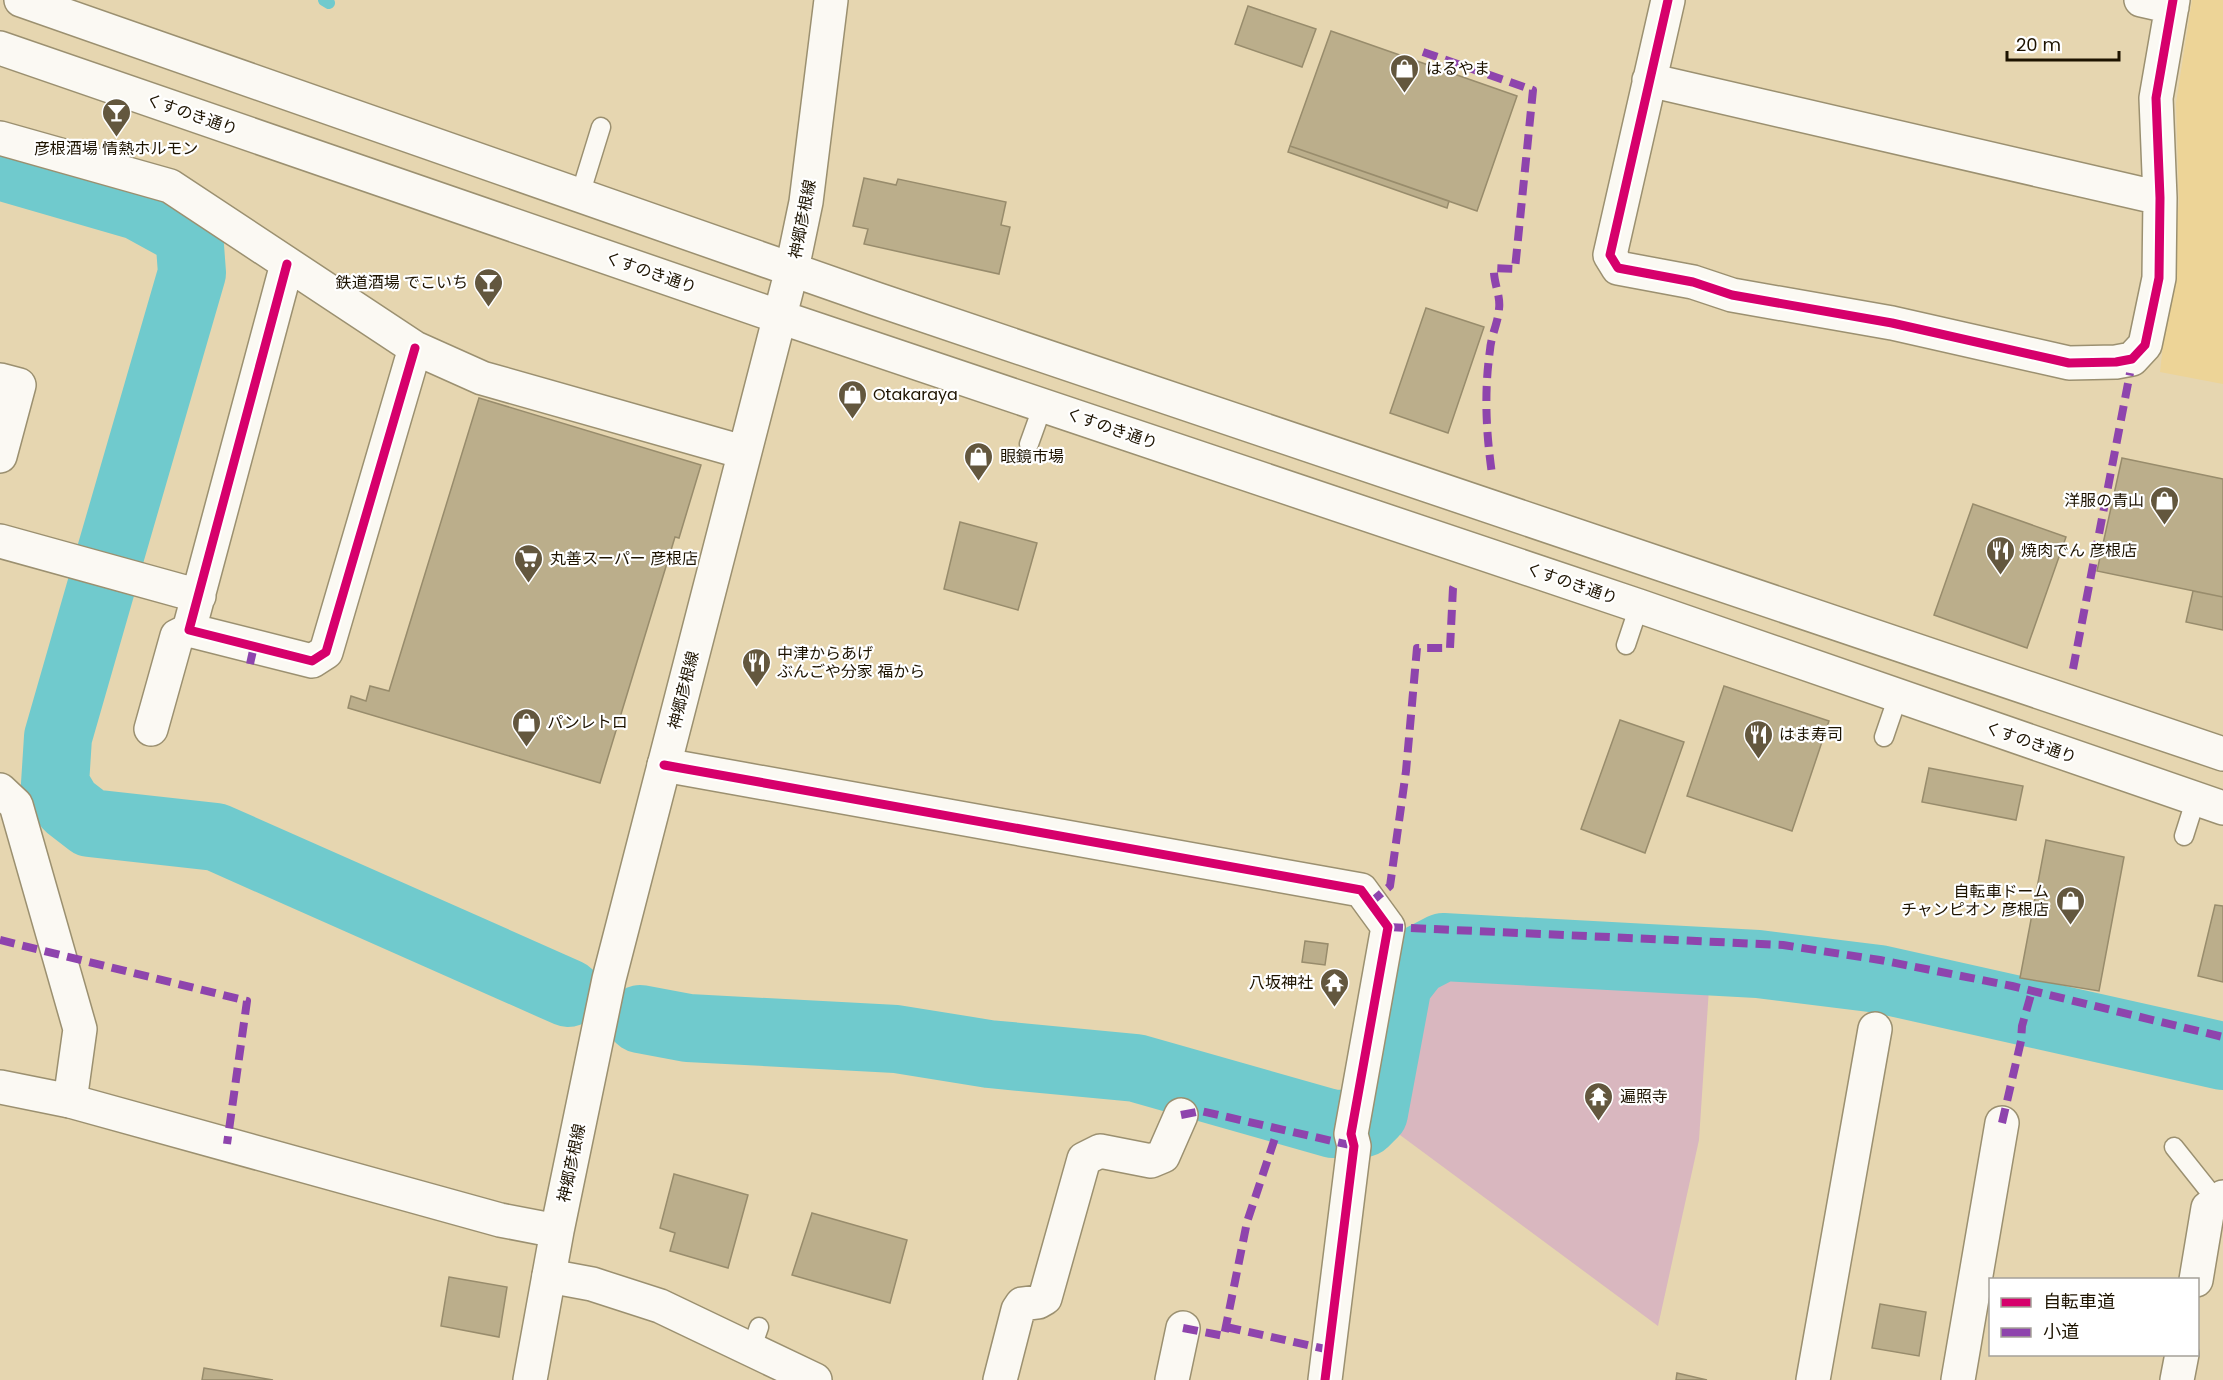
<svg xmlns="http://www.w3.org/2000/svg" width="2223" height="1380" font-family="Poppins,'Noto Sans JP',sans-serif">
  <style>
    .built { fill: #edd497 }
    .green { fill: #d9b7bf }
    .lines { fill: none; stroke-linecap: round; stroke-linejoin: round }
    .stream { stroke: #70cacd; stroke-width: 12 }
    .river { stroke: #70cacd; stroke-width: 68 }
    .building { fill: #bbae8b; stroke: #988c6c; stroke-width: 1.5 }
    .lane-casing { stroke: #9b9070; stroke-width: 21 }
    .street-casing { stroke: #9b9070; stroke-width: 36 }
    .secondary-casing { stroke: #9b9070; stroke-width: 36 }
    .lane { stroke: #fbf9f3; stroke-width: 18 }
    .street { stroke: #fbf9f3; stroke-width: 33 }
    .secondary { stroke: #fbf9f3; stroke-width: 33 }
    .quiet { stroke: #8e44ad; stroke-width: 8; stroke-dasharray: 15 8; stroke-linecap: butt }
    .cycleway-casing { stroke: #fff; stroke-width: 13 }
    .cycleway { stroke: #d6006c; stroke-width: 9 }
    .labels { text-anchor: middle; stroke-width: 4.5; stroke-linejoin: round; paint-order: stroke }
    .poi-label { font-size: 16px; fill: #1d1300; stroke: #fff; text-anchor: start }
    .street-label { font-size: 16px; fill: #1d1300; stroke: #fff }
  </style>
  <rect width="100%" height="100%" fill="#e6d6b0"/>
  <path class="built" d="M 2192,0 L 2223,0 L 2223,384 L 2160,372 L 2179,202 L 2176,103 Z"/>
  <path class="green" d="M 1438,961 L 1710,973 L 1699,1140 L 1658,1326 L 1377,1118 L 1394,1107 L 1408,982 L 1423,968 Z"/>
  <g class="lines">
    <path class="stream" d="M 324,0 L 329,3"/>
    <path class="river" d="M 0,166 L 138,206 L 182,230 L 190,246 L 192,273 L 109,559
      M 102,584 L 58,737 L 55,784 L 68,806 L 90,823 L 216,837 L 568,993
      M 640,1019 L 688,1028 L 896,1039 L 989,1054 L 1136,1068 L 1333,1124 L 1364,1123 L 1374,1113 L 1398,984 L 1416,961 L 1443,947 L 1758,964 L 1879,979 L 2223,1056"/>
  </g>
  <path class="building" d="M 1248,6 L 1316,29 L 1302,67 L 1235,44 Z
    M 1331,31 L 1517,96 L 1477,211 L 1290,146 Z
    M 1290,146 L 1449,201 L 1447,208 L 1288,152 Z
    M 864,178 L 896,185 L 898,179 L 1006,202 L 1001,225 L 1010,227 L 999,274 L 864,244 L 868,229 L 853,226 Z
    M 1426,308 L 1484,327 L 1448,433 L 1390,413 Z
    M 479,398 L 701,465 L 679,538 L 675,537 L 600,783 L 348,708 L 351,696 L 366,701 L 370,686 L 389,691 Z
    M 2122,458 L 2223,479 L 2223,597 L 2097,571 Z
    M 1973,504 L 2066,537 L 2027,648 L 1934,615 Z
    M 960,522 L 1037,543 L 1018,610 L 944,589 Z
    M 2193,591 L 2223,597 L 2223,630 L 2186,622 Z
    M 1724,686 L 1829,721 L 1792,831 L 1687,796 Z
    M 1620,720 L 1684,742 L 1645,853 L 1581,829 Z
    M 1929,768 L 2023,786 L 2016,820 L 1922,802 Z
    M 2046,840 L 2124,857 L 2099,991 L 2020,978 Z
    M 2215,905 L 2223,906 L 2223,982 L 2198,976 Z
    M 1305,941 L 1328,944 L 1325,965 L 1302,962 Z
    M 674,1174 L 748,1195 L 728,1268 L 670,1251 L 675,1233 L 660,1228 Z
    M 812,1213 L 907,1240 L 890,1303 L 792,1275 Z
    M 449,1277 L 507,1287 L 499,1337 L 441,1326 Z
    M 1880,1304 L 1926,1312 L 1919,1356 L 1872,1348 Z
    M 204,1368 L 273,1380 L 202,1380 Z
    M 1677,1373 L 1707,1380 L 1676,1380 Z"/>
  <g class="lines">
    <defs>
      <path id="lane" d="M 580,195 L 601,127
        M 1029,444 L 1043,405
        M 1626,645 L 1639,606
        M 1884,737 L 1898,696
        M 2184,836 L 2196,798
        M 2174,1147 L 2217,1201
        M 751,1350 L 759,1327"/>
      <path id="street" d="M 1668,0 L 1610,255 L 1618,268 L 1693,282 L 1732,295 L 1892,323 L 2069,363 L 2116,362 L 2132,359 L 2145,345 L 2159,278 L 2160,198 L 2156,98 L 2173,0
        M 2141,0 L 2172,7
        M 1649,80 L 2160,198
        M 0,138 L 170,186 L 415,348 L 482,378 L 743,452
        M 287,264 L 189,630 L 312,661 L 326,652 L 415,348
        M 0,380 L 19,385 L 0,456
        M 0,541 L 199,596
        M 151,729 L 177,636 L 189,630
        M 664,765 L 1361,890 L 1388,927 L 1351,1134 L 1354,1146 L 1325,1380
        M 0,790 L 16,805 L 80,1029 L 70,1101
        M 549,1276 L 592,1284 L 660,1306 L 815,1380
        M 2196,1280 L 2208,1208 L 2223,1197
        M 1000,1380 L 1018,1310 L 1022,1304 L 1038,1302 L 1045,1298 L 1084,1159 L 1100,1151 L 1151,1161 L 1163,1156 L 1181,1115
        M 1172,1380 L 1183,1328
        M 1813,1380 L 1875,1029
        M 1958,1380 L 2002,1123
        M 2177,1380 L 2182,1354"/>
      <path id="secondary" d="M 21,0 L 876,299 L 2223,754
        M 0,48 L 780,317 L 1639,606 L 2223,808
        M 0,1087 L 70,1101 L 500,1220 L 557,1231
        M 530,1380 L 557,1231 L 609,979 L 792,269 L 806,202 L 831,0"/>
    </defs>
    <use href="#lane" class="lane-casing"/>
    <use href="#street" class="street-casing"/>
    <use href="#secondary" class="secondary-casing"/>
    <use href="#lane" class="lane"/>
    <use href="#street" class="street"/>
    <use href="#secondary" class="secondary"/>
    <path class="quiet" d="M 1423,52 L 1533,90 L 1515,269 L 1494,268 C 1493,282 1501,296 1499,309 C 1498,323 1491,336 1490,350 C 1484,392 1486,432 1492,474
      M 250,664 L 254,646
      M 2073,669 L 2130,373
      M 1370,903 L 1390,886 L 1406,771 L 1417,648 L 1450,648 L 1453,588 L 1457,580
      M 1388,927 L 1783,945 L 1880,960 L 2012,986 L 2223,1037
      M 0,940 L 247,1001 L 227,1144
      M 1181,1115 L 1201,1111 L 1354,1146
      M 2002,1123 L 2021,1041 L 2022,1026 L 2032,991
      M 1226,1327 L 1330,1350
      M 1183,1328 L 1224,1336 L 1247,1222 L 1278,1129"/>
    <defs>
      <path id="cycleway" d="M 1668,0 L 1610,255 L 1618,268 L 1693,282 L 1732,295 L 1892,323 L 2069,363 L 2116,362 L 2132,359 L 2145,345 L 2159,278 L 2160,198 L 2156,98 L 2173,0
        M 287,264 L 189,630 L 312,661 L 326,652 L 415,348
        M 664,765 L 1361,890 L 1388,927 L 1351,1134 L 1354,1146 L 1325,1380"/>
    </defs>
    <use href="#cycleway" class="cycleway-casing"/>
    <use href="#cycleway" class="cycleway"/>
  </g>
  <defs>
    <symbol id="shop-pin" viewBox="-11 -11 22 30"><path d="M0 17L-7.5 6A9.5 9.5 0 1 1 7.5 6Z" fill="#63573e" stroke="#fff"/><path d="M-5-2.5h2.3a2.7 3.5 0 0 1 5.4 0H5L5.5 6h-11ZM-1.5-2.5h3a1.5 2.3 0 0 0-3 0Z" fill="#fff"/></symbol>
    <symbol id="bar-pin" viewBox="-11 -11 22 30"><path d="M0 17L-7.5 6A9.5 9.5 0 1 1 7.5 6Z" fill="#63573e" stroke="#fff"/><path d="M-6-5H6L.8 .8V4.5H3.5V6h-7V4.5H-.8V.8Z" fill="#fff"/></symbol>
    <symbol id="restaurant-pin" viewBox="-11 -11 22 30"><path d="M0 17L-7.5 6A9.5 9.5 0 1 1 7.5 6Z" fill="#63573e" stroke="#fff"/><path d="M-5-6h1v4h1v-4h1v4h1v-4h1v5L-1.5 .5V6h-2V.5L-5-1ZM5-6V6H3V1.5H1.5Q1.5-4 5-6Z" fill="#fff"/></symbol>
    <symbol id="supermarket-pin" viewBox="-11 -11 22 30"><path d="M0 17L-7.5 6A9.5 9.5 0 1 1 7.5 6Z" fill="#63573e" stroke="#fff"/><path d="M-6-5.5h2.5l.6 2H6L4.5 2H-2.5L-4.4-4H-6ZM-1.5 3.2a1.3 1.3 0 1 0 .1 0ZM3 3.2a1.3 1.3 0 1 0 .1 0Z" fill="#fff"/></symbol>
    <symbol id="temple-pin" viewBox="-11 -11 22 30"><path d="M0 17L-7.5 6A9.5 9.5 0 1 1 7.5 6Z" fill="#63573e" stroke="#fff"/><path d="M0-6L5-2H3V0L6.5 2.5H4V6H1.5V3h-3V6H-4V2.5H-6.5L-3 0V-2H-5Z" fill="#fff"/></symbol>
  </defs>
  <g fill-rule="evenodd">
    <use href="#shop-pin" x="1388" y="52" width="33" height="45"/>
    <use href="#bar-pin" x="100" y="96" width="33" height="45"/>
    <use href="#bar-pin" x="472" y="266" width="33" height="45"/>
    <use href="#shop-pin" x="836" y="378" width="33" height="45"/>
    <use href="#shop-pin" x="962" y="440" width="33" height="45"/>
    <use href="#shop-pin" x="2148" y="484" width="33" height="45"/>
    <use href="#restaurant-pin" x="1984" y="534" width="33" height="45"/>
    <use href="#supermarket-pin" x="512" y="542" width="33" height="45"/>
    <use href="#restaurant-pin" x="740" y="646" width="33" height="45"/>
    <use href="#shop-pin" x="510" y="706" width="33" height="45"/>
    <use href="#restaurant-pin" x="1742" y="718" width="33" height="45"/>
    <use href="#shop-pin" x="2054" y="884" width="33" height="45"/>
    <use href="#temple-pin" x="1318" y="966" width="33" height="45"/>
    <use href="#temple-pin" x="1582" y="1080" width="33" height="45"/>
  </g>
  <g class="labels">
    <g class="poi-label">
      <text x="1426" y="74">はるやま</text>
      <text x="116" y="154" text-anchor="middle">彦根酒場 情熱ホルモン</text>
      <text x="468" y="288" text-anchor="end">鉄道酒場 でこいち</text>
      <text x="873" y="400">Otakaraya</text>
      <text x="1000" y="462">眼鏡市場</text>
      <text x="2144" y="506" text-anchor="end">洋服の青山</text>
      <text x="2021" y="556">焼肉でん 彦根店</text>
      <text x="550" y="564">丸善スーパー 彦根店</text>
      <text x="777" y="659">中津からあげ<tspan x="777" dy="18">ぶんごや分家 福から</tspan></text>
      <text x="547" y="728">パンレトロ</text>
      <text x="1779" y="740">はま寿司</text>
      <text x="2049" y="897" text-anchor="end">自転車ドーム<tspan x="2049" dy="18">チャンピオン 彦根店</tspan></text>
      <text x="1313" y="988" text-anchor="end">八坂神社</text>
      <text x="1620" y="1102">遍照寺</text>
    </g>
    <g class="street-label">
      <text transform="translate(192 114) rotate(19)" y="6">くすのき通り</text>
      <text transform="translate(802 219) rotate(-79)" y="6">神郷彦根線</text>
      <text transform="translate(651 272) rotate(19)" y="6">くすのき通り</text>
      <text transform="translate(1112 428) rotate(19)" y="6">くすのき通り</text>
      <text transform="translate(1572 583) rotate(19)" y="6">くすのき通り</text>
      <text transform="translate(683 690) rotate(-76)" y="6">神郷彦根線</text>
      <text transform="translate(2031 742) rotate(19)" y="6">くすのき通り</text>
      <text transform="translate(571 1163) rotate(-78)" y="6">神郷彦根線</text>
    </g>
  </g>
  <rect x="1989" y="1278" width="210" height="78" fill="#ffffff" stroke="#a5a199" stroke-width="1.5"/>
  <rect x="2001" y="1298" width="30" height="9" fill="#d6006c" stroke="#a5a199" stroke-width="1.5"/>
  <text x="2043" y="1308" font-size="18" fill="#1d1300">自転車道</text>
  <rect x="2001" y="1328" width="30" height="9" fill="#8e44ad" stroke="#a5a199" stroke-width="1.5"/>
  <text x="2043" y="1338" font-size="18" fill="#1d1300">小道</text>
  <path d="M2007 51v9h112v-9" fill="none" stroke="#1d1300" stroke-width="3"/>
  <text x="2016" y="51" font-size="18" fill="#1d1300" stroke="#ffffff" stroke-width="4.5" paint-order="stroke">20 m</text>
</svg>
